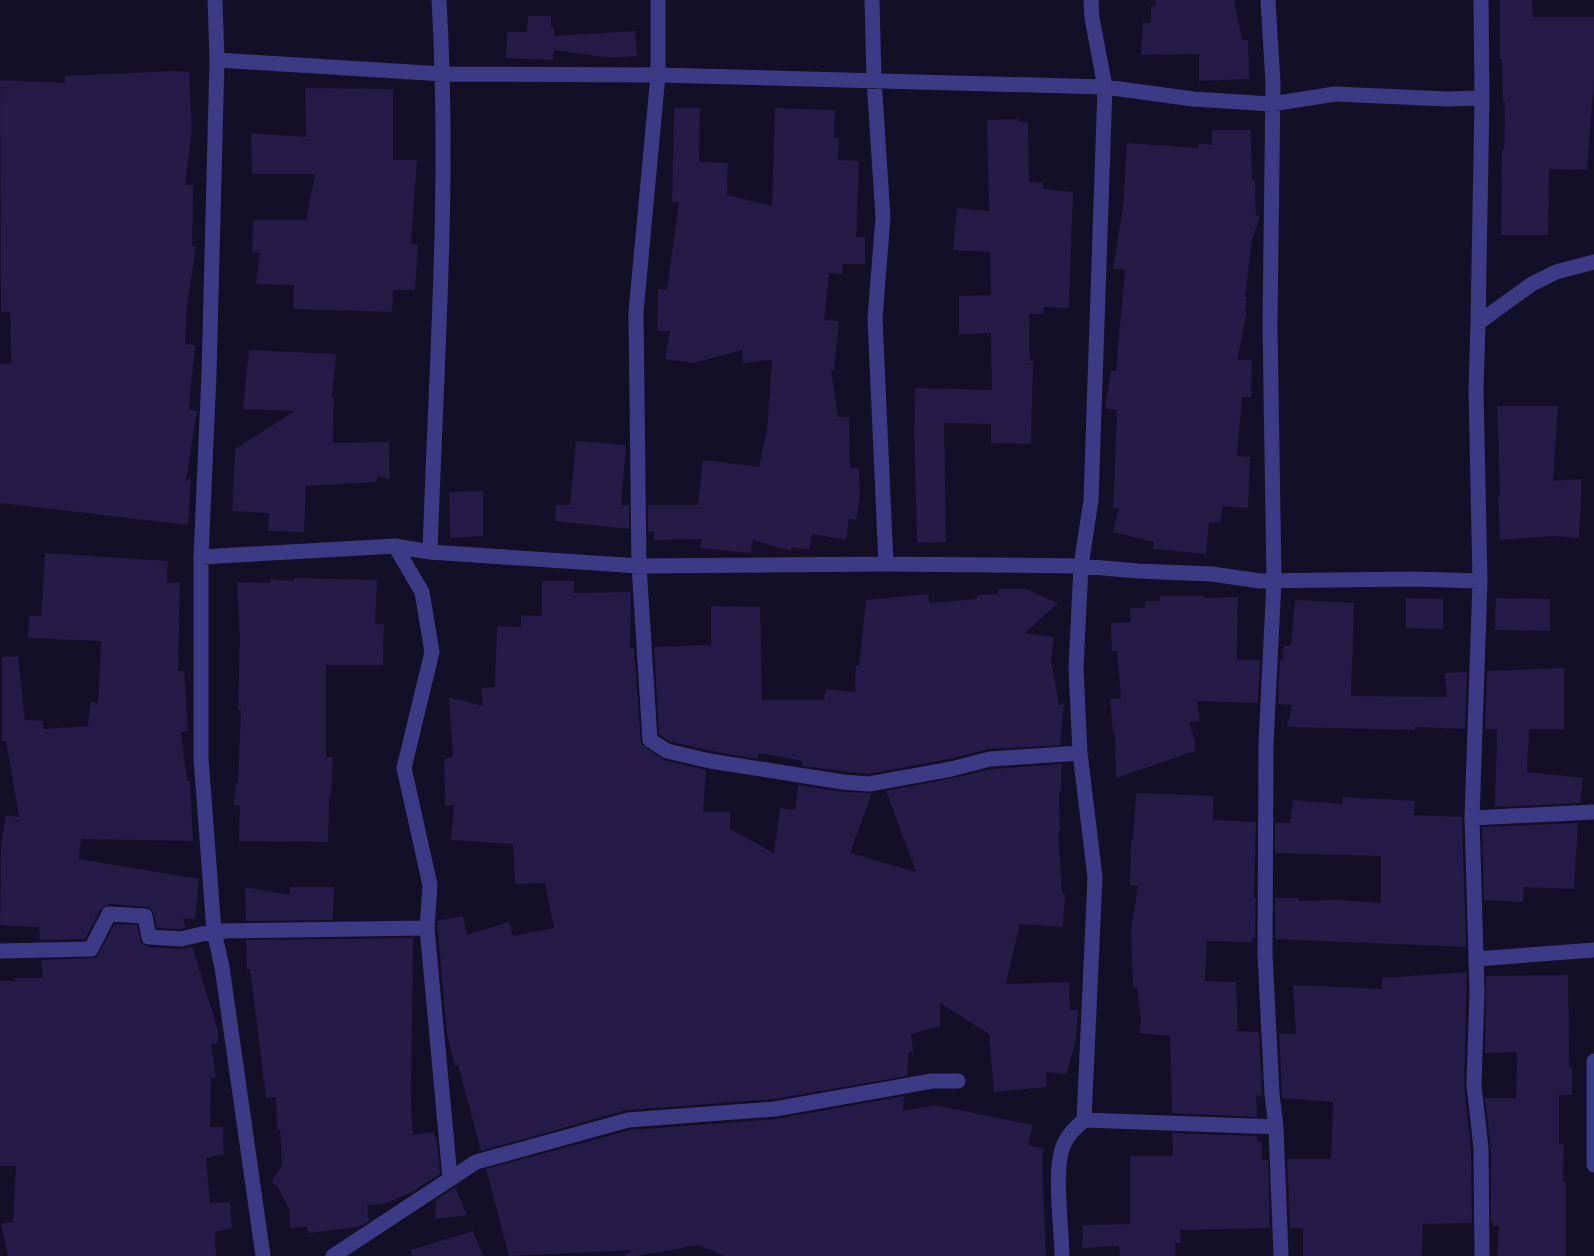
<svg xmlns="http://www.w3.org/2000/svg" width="1594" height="1256" font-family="Jost,sans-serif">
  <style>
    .building { fill: #241b47 }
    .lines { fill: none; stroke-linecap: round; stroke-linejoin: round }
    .minor { stroke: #3d3a85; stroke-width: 15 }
  </style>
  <rect width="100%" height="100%" fill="#130f26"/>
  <path class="building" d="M 1155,0 L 1234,0 L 1242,40 L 1248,40 L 1249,79 L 1199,81 L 1199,54 L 1141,55 L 1143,23 L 1151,23 L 1151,6 L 1156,6 Z
    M 1500,0 L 1532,0 L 1533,17 L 1594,17 L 1594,80 L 1587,170 L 1549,169 L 1548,235 L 1501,235 L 1502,150 L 1504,150 L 1505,102 L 1503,102 L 1502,59 L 1500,59 Z
    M 528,16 L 551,16 L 551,27 L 554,28 L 554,36 L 635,31 L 637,56 L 611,58 L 554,50 L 553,60 L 506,58 L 507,32 L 527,32 Z
    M 173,71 L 189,72 L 192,130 L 185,185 L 193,185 L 192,246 L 196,247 L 187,305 L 185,344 L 195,345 L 189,409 L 197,411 L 186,481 L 191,477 L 188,525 L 0,503 L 0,364 L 11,363 L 10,312 L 1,312 L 0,80 L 65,83 L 65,76 Z
    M 305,88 L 393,89 L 393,160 L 417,160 L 411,244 L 418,245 L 415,290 L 393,290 L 392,312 L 293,309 L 294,285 L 256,284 L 260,253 L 252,252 L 253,220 L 306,220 L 315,174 L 252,174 L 251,133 L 306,137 Z
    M 674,108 L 700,108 L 699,162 L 728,163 L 727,195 L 772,206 L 775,108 L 835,110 L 834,137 L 839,138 L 838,160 L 859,161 L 856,237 L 865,237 L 865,264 L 843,264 L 842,274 L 829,273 L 824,320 L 839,321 L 834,370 L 831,370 L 838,417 L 849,417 L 850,468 L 859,468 L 860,496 L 856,520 L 849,519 L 846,540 L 812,534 L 809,550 L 792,547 L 791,551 L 753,540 L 751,553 L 700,548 L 702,539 L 654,540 L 654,532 L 648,531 L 648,505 L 698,505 L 703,460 L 759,467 L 767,431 L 772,360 L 743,363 L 742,350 L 693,363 L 665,359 L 670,331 L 657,331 L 658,289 L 667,290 L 679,202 L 672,202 Z
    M 1019,119 L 1019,122 L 1028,122 L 1029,182 L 1043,183 L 1043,189 L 1073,192 L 1069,308 L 1043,307 L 1043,314 L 1029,314 L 1030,361 L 1033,361 L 1031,444 L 991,443 L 991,424 L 944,423 L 946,542 L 917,543 L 914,434 L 915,388 L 992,390 L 991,333 L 959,334 L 959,296 L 991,295 L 990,252 L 953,250 L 957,208 L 989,211 L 987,120 Z
    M 1212,130 L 1251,130 L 1252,180 L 1255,180 L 1256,215 L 1260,216 L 1252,240 L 1245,297 L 1247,297 L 1245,311 L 1247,312 L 1237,360 L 1252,360 L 1251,397 L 1242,397 L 1237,456 L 1250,457 L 1248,508 L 1223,506 L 1220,523 L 1209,522 L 1206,554 L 1153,549 L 1154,542 L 1113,532 L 1119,508 L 1113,508 L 1117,410 L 1105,408 L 1111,371 L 1116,371 L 1125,270 L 1113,269 L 1123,207 L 1127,143 L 1198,148 L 1199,143 L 1212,145 Z
    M 249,350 L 336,354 L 332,397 L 334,397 L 333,443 L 389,442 L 390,479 L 378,476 L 376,482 L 306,486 L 304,532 L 268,531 L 269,513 L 232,511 L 235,449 L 295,411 L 243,409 Z
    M 1497,406 L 1558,406 L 1553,481 L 1582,479 L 1579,538 L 1553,536 L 1500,540 L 1498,496 L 1500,496 Z
    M 576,441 L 626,445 L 621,505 L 629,505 L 629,529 L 555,521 L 556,505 L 570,505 Z
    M 483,491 L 483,536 L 450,538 L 449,492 Z
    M 45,553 L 168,561 L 167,583 L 180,583 L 178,671 L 184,671 L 188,731 L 181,732 L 187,781 L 190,781 L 193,841 L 81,839 L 79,859 L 199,879 L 195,919 L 183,918 L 186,928 L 180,929 L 157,928 L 154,914 L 149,907 L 110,904 L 100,910 L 85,939 L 40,940 L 39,927 L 0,925 L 1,846 L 6,815 L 19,817 L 6,741 L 2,741 L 2,657 L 18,656 L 25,720 L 43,721 L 43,729 L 88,726 L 90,702 L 98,703 L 101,641 L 28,638 L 29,616 L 41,616 Z
    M 294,578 L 377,580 L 375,624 L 384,624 L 383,665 L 326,665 L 326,757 L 333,757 L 331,796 L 329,796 L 328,842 L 239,841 L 240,806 L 234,805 L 236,783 L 238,783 L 241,710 L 238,710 L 240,638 L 237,582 L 270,583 L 270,579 L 294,581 Z
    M 542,581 L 574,581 L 574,593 L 631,592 L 630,648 L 634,648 L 641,744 L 664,760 L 706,770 L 703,812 L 730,812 L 730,829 L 774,853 L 780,808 L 795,810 L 798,785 L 842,792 L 872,793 L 850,853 L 916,872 L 886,791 L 953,778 L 992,769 L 1062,764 L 1061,792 L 1059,792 L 1060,831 L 1058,831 L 1062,893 L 1065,893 L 1063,927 L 1020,924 L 1006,984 L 1069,982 L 1070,1010 L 1078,1010 L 1076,1041 L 1066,1074 L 1046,1072 L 1047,1087 L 994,1092 L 989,1034 L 940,1003 L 940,1026 L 911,1034 L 913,1051 L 909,1052 L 907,1076 L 774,1099 L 627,1110 L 481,1151 L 458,1065 L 455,1066 L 447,1035 L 437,921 L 463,916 L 467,935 L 509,922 L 513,936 L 554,928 L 545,883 L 515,884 L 513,844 L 451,840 L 454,805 L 445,806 L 444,760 L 453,756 L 449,697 L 483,706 L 481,688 L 495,687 L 497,626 L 521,627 L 521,615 L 542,616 Z
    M 998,589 L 1026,589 L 1058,603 L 1025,633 L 1054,637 L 1051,659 L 1059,705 L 1064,704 L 1060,745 L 989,749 L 949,759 L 868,774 L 802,766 L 802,761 L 759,753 L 757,759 L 712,751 L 671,742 L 659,734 L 654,647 L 711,645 L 711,606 L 760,607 L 762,700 L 824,700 L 826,689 L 855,692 L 856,666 L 859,666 L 866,600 L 928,594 L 929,603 L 977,599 L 977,595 L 998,594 Z
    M 1160,596 L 1204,596 L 1203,598 L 1238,597 L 1237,660 L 1260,660 L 1258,703 L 1197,701 L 1200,721 L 1189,722 L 1195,742 L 1195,751 L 1116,778 L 1115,734 L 1113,735 L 1110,699 L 1121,698 L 1117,651 L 1112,651 L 1111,623 L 1131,622 L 1130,608 L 1145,608 L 1145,601 L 1160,601 Z
    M 1406,598 L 1443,599 L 1443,629 L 1406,628 Z
    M 1496,598 L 1550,599 L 1550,631 L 1495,630 Z
    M 1295,600 L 1354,603 L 1351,696 L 1447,697 L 1445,673 L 1467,672 L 1465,729 L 1415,727 L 1415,730 L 1287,727 L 1292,705 L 1278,704 L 1280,660 L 1282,660 L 1284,646 L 1291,646 Z
    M 1564,668 L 1564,729 L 1529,729 L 1527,772 L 1583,778 L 1580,803 L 1495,807 L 1497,729 L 1485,729 L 1487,671 Z
    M 1136,793 L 1214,796 L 1213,820 L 1256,822 L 1254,898 L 1256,898 L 1255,938 L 1252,938 L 1252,942 L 1207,941 L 1205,981 L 1236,982 L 1238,1025 L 1236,1031 L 1259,1032 L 1262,1096 L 1256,1095 L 1257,1117 L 1172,1113 L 1170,1036 L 1139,1033 L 1141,1020 L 1137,988 L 1133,988 L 1131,930 L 1138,886 L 1130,885 L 1131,840 L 1133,840 Z
    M 1343,797 L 1415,801 L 1414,815 L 1462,817 L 1466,947 L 1275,939 L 1275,898 L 1299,898 L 1299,901 L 1336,900 L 1381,903 L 1381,856 L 1275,853 L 1275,823 L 1290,823 L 1293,800 L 1342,804 Z
    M 1578,823 L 1574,889 L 1524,887 L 1523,902 L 1484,900 L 1482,827 Z
    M 245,887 L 290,895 L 290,887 L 334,887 L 333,920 L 246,921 Z
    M 115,924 L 137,925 L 141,942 L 148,947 L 180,949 L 192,946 L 218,1030 L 218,1043 L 211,1044 L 216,1077 L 211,1078 L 210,1127 L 223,1127 L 224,1154 L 206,1158 L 210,1203 L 230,1202 L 232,1228 L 215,1232 L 216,1256 L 8,1256 L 1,1224 L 13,1222 L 16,1166 L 0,1166 L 0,981 L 15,981 L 15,978 L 43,978 L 41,960 L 96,958 Z
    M 413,938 L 411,1105 L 413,1135 L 433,1132 L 437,1142 L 440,1174 L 412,1192 L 386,1203 L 367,1206 L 369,1221 L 359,1227 L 308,1233 L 307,1227 L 290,1228 L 289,1209 L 278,1187 L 271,1182 L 282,1165 L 280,1129 L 277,1129 L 276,1097 L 266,1098 L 250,969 L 247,969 L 246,940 Z
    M 1467,972 L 1464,1085 L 1471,1149 L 1472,1223 L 1423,1224 L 1422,1256 L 1303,1256 L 1303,1228 L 1290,1228 L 1287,1159 L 1331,1159 L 1333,1102 L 1282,1098 L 1279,1033 L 1296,1034 L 1293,985 L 1382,989 L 1382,978 Z
    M 1568,975 L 1569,1067 L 1572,1067 L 1572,1095 L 1559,1095 L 1559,1144 L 1564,1144 L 1563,1182 L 1566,1182 L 1566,1256 L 1497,1256 L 1499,1226 L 1493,1226 L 1493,1222 L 1491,1222 L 1491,1148 L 1485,1098 L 1516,1098 L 1517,1052 L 1485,1053 L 1486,976 Z
    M 904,1096 L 903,1111 L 934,1105 L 1033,1125 L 1028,1145 L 1044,1149 L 1042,1157 L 1046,1256 L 725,1256 L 698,1245 L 637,1256 L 624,1256 L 632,1250 L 509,1256 L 486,1169 L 630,1130 L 776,1119 Z
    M 1172,1133 L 1257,1136 L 1258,1142 L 1262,1142 L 1262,1160 L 1268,1160 L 1270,1228 L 1180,1230 L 1181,1243 L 1175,1243 L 1176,1256 L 1120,1256 L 1119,1246 L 1082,1248 L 1083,1225 L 1130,1224 L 1130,1156 L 1173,1156 Z
    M 455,1187 L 467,1215 L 435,1219 L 436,1200 Z
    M 473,1231 L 483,1256 L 412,1256 L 411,1250 Z"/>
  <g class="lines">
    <path class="minor" d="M 215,0 L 217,60 L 209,374 L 201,557 L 201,758 L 214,931 L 222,967 L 263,1256
      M 658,0 L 658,75 L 636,312 L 639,566 L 650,740 L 667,751 L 710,761 L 843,782 L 869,784 L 951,769 L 990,759 L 1080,753
      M 872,0 L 874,80 L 883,217 L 875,318 L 886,564
      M 1091,0 L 1092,18 L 1105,87 L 1091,500 L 1081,566 L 1076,668 L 1080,753 L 1095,877 L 1084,1120 L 1276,1127
      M 1268,0 L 1273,83 L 1270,325 L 1274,581 L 1266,743 L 1265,955 L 1272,1094 L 1276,1127 L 1281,1256
      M 217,60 L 443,74 L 658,75 L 1105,87 L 1193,99 L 1272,104 L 1335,94 L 1447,99 L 1482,98
      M 1478,323 L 1482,98 L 1481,0
      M 395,546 L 422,592 L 432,652 L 404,768 L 430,885 L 427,928 L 450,1178
      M 430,552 C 436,368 450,184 439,0
      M 201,557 L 395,546 L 430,552 L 639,566 L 886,564 L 1081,566 L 1138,571 L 1212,574 L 1260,581 L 1414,579 L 1480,581
      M 1472,818 L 1594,812
      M 0,951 L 91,949 L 109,914 L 145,916 L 149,937 L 181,939 L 214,931 L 427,928
      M 1476,959 L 1594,950
      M 1594,1061 L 1594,1165
      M 333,1256 L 476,1162 L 628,1120 L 775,1109 L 932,1081 L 958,1081
      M 1062,1256 C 1062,1227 1052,1166 1065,1142 C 1069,1133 1077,1126 1084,1120
      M 1482,1256 L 1481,1148 L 1474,1085 L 1477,992 L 1472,818 L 1480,581 L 1476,390 L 1478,323 L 1532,284 L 1556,272 L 1594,262"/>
  </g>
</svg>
